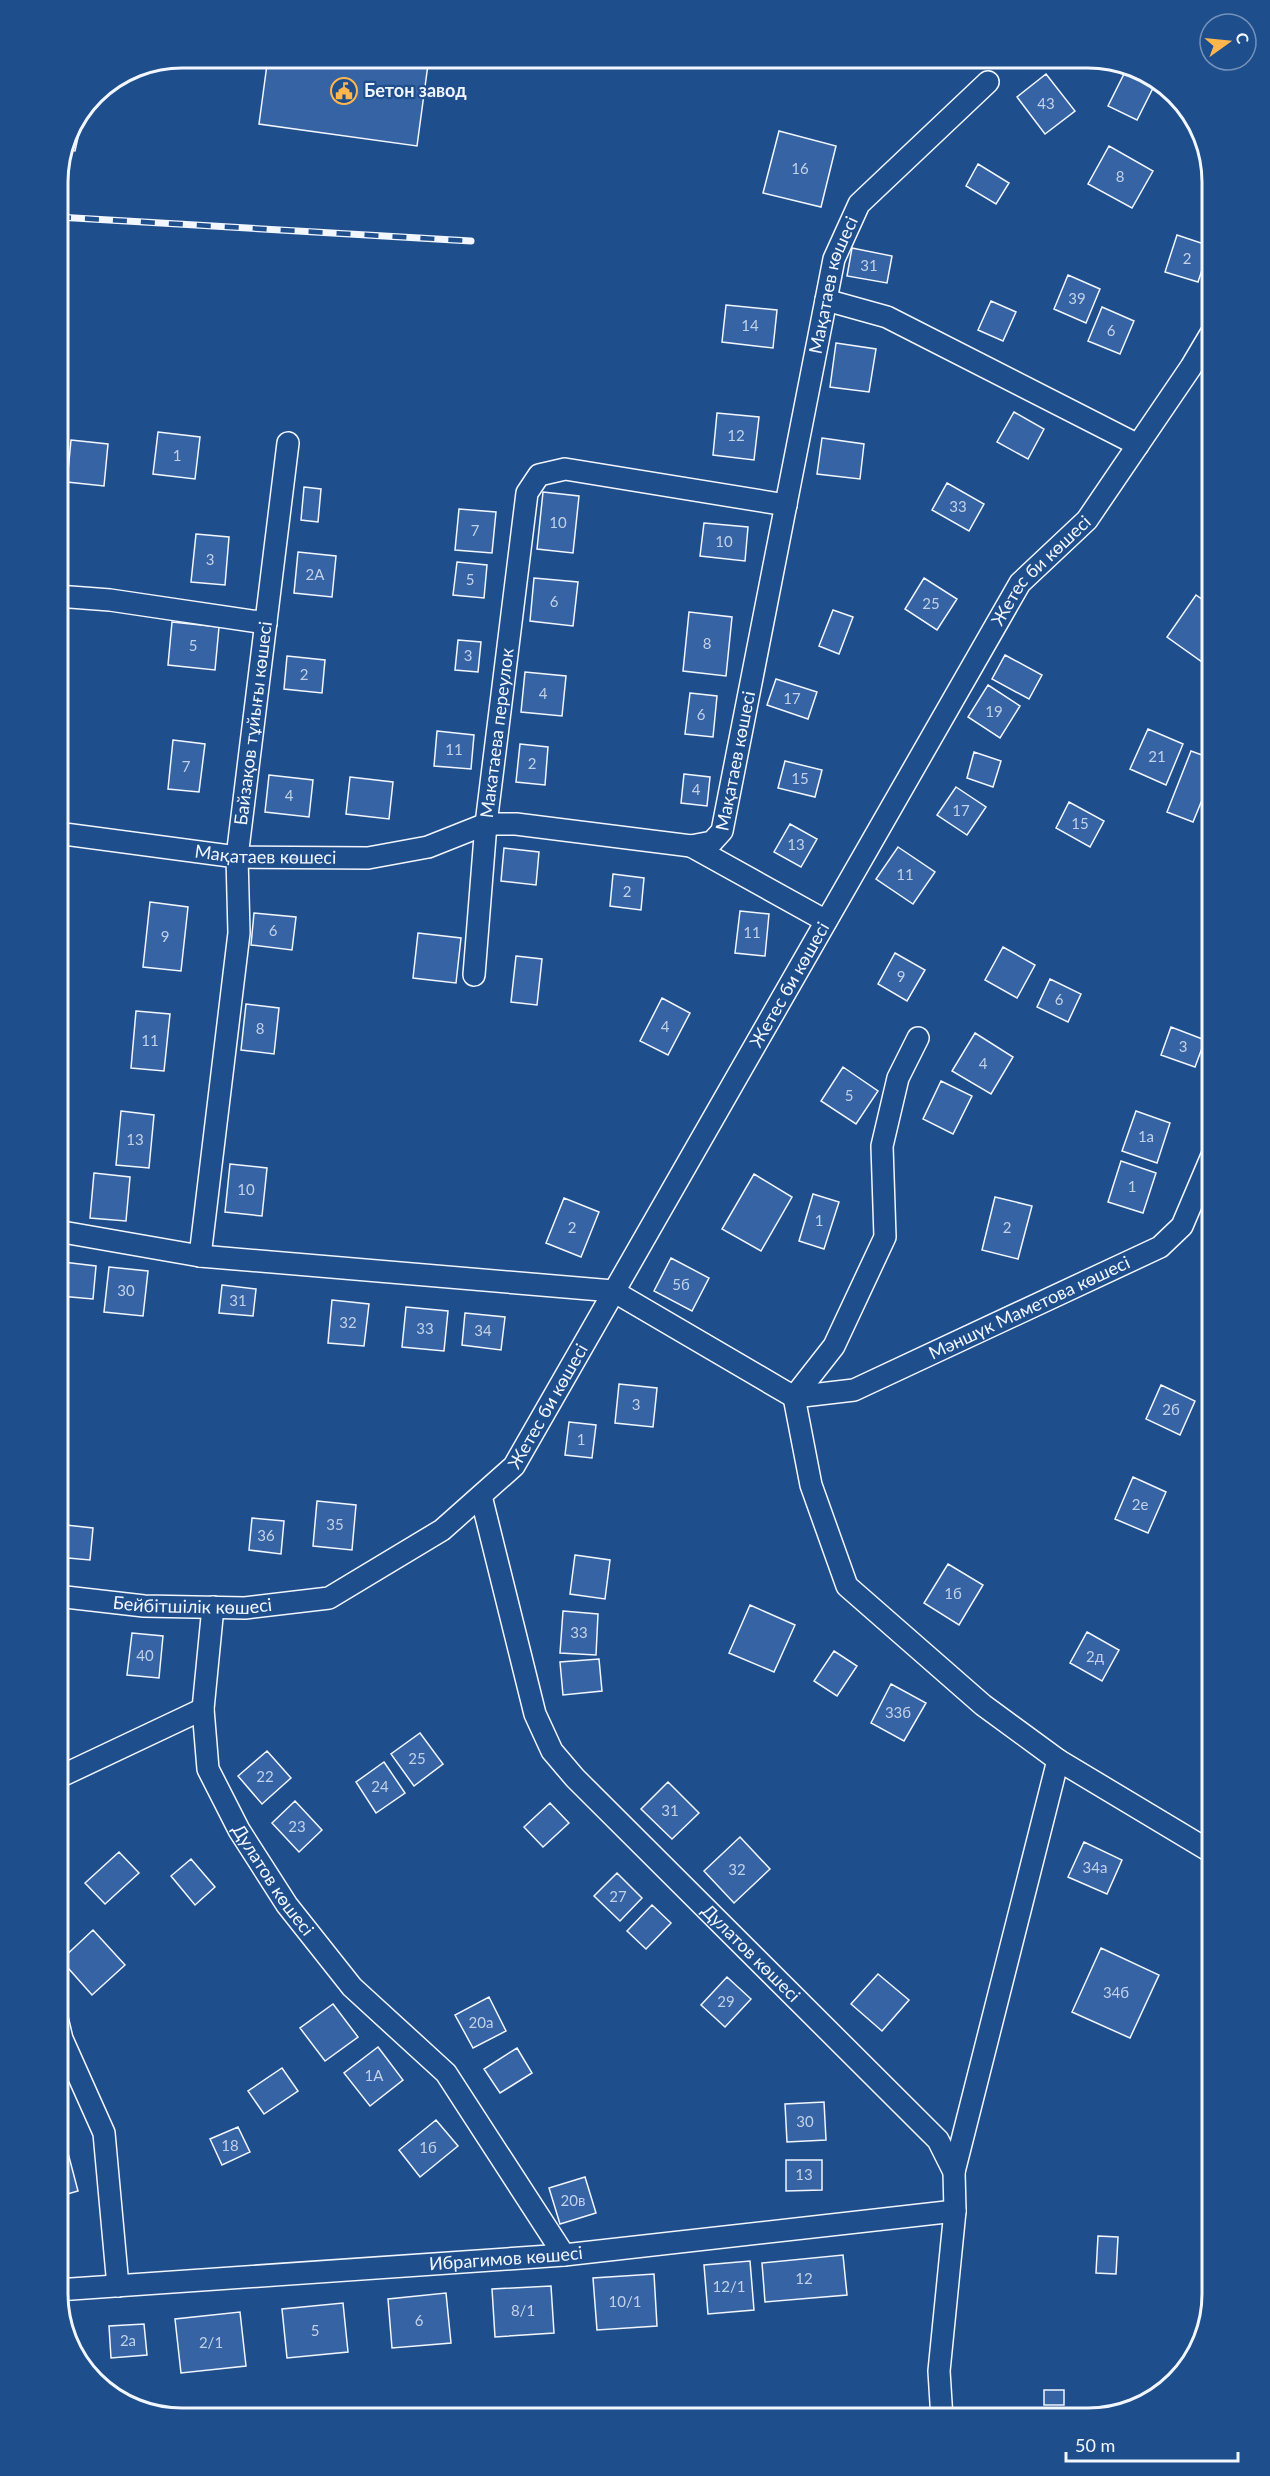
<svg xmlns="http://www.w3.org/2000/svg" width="1270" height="2476" font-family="Lato,sans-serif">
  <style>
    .building { fill: #3563a3; stroke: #f2f6ff; stroke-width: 1.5 }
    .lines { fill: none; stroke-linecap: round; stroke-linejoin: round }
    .minor-casing { stroke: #f2f6ff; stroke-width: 24 }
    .minor { stroke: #1f4e8c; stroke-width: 21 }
    .rail-casing { stroke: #f2f6ff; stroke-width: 7 }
    .rail { stroke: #1f4e8c; stroke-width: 4.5; stroke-dasharray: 14; stroke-linecap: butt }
    .labels { text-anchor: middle; stroke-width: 4.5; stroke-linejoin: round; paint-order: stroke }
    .number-label { font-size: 15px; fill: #c3d1e8 }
    .poi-label { font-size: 18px; font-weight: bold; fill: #f2f6ff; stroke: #1f4e8c; text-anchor: start }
    .street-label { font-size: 18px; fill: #f2f6ff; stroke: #1f4e8c }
    .rim { fill: none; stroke: #f2f6ff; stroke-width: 3 }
  </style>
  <rect width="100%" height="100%" fill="#1f4e8c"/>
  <path class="building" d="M 268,57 L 429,57 L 417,146 L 259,124 Z
    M 1125,72 L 1154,86 L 1137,120 L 1108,106 Z
    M 1046,74 L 1075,111 L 1045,134 L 1017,97 Z
    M 81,110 L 84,111 L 75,151 L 64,149 L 70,126 Z
    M 779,131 L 836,146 L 821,207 L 763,193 Z
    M 1109,146 L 1153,171 L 1132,208 L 1088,184 Z
    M 978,164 L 1009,183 L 996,204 L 966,186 Z
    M 1177,235 L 1210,246 L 1198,282 L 1165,272 Z
    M 852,248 L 892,256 L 887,283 L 847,276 Z
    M 1068,275 L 1100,289 L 1086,323 L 1054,309 Z
    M 991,301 L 1016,312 L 1003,341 L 978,330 Z
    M 726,305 L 777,310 L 773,348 L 722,342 Z
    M 1102,307 L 1134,321 L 1120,354 L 1088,341 Z
    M 836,343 L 876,349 L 869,392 L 830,387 Z
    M 1014,412 L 1044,429 L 1028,459 L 997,442 Z
    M 717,413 L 759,417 L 754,460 L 713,455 Z
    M 158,432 L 200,437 L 195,479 L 153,474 Z
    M 822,438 L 864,444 L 860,479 L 817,474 Z
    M 71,440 L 108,444 L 104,486 L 67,482 Z
    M 947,483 L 984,504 L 969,531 L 932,510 Z
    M 304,487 L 321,489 L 318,522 L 301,520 Z
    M 543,492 L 579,496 L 573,553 L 537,549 Z
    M 459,509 L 496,512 L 492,553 L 455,550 Z
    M 704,523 L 748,527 L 745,561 L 700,556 Z
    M 196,534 L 229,537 L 225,585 L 191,582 Z
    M 298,552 L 336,556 L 332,597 L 294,593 Z
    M 457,562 L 487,565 L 484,598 L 453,595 Z
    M 534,578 L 578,582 L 573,626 L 530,621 Z
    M 924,578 L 957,599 L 937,630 L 905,609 Z
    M 1196,595 L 1213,607 L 1212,669 L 1167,637 Z
    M 833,610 L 853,617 L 839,654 L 819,646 Z
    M 689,612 L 732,617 L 726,676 L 683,671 Z
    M 172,622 L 219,627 L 215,670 L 168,665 Z
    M 458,640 L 481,642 L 478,672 L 455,670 Z
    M 1005,655 L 1042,675 L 1029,699 L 992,679 Z
    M 287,656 L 325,660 L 322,693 L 284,689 Z
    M 525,672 L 566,676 L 562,716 L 521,712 Z
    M 776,679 L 817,692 L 808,719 L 767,705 Z
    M 988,685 L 1020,706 L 1000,738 L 968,717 Z
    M 690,693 L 717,696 L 713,737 L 685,734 Z
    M 1148,729 L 1183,744 L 1166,785 L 1130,769 Z
    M 437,731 L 474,735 L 471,769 L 434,766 Z
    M 173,740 L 205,744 L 199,792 L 168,789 Z
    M 520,744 L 548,747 L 545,785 L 516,782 Z
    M 1191,751 L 1213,759 L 1213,773 L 1193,822 L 1167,812 Z
    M 974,752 L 1001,761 L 993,787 L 967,778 Z
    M 785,761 L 822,770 L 815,797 L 778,788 Z
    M 684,774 L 710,777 L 707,806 L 681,803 Z
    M 269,775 L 313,780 L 309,817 L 265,812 Z
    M 350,777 L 393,782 L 389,819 L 346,814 Z
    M 956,787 L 986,807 L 967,835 L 937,815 Z
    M 1069,802 L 1104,821 L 1090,847 L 1056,828 Z
    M 790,824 L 817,839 L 801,867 L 774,852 Z
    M 898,847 L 935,872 L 913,904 L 876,879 Z
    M 504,848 L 539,852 L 536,885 L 501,881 Z
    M 613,874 L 644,878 L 641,910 L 610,906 Z
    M 150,902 L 188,907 L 181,971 L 143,967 Z
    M 740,911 L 769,914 L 765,956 L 735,953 Z
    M 254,913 L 296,917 L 292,950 L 251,945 Z
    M 418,933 L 461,938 L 456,983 L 413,978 Z
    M 1213,937 L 1213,969 L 1202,965 Z
    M 1003,947 L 1035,965 L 1017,998 L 985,980 Z
    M 895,953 L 925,970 L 907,1001 L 878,984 Z
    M 516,956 L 542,959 L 537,1005 L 511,1002 Z
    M 1050,979 L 1081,994 L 1068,1022 L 1037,1007 Z
    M 662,998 L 690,1013 L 668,1055 L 640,1041 Z
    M 246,1004 L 279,1008 L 274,1054 L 241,1050 Z
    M 136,1011 L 170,1014 L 164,1071 L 131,1068 Z
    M 1171,1027 L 1205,1040 L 1195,1067 L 1161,1055 Z
    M 975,1033 L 1013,1057 L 991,1094 L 952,1071 Z
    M 843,1067 L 878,1091 L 856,1124 L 821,1101 Z
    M 941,1081 L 972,1096 L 953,1134 L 923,1119 Z
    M 121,1111 L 154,1115 L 149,1168 L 116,1165 Z
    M 1136,1111 L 1170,1123 L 1157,1163 L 1122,1151 Z
    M 1121,1161 L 1156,1173 L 1143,1213 L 1108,1202 Z
    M 230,1164 L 267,1168 L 262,1216 L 225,1212 Z
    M 94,1173 L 130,1177 L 126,1221 L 90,1218 Z
    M 754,1174 L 792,1197 L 761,1251 L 722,1229 Z
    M 813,1194 L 839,1202 L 824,1249 L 799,1241 Z
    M 995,1197 L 1032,1206 L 1018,1259 L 982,1250 Z
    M 564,1198 L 599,1212 L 581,1257 L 546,1243 Z
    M 671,1258 L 709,1278 L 692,1311 L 654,1291 Z
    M 63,1262 L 96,1266 L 93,1299 L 60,1296 Z
    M 109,1267 L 148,1271 L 143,1316 L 104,1312 Z
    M 222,1285 L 256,1289 L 253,1316 L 219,1313 Z
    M 332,1300 L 369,1304 L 364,1346 L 328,1343 Z
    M 406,1307 L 448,1311 L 444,1351 L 402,1347 Z
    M 465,1313 L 505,1317 L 501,1350 L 462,1345 Z
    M 619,1384 L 657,1388 L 653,1427 L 615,1423 Z
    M 1161,1385 L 1195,1401 L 1180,1435 L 1146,1419 Z
    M 569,1422 L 596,1425 L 592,1458 L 565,1455 Z
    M 1133,1477 L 1166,1492 L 1148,1533 L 1115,1519 Z
    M 317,1501 L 356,1505 L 352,1550 L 313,1546 Z
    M 252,1518 L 284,1521 L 281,1554 L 249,1550 Z
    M 57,1524 L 93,1528 L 90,1560 L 57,1557 Z
    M 575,1555 L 610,1560 L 605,1599 L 570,1594 Z
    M 948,1564 L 983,1585 L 959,1625 L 924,1603 Z
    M 750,1605 L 795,1625 L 774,1672 L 729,1653 Z
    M 563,1611 L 598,1614 L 596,1655 L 560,1653 Z
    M 1087,1632 L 1119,1650 L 1102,1681 L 1070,1663 Z
    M 132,1633 L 163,1636 L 159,1678 L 127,1675 Z
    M 834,1651 L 857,1666 L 837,1696 L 814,1681 Z
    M 599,1659 L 602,1691 L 563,1695 L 560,1662 Z
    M 891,1684 L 926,1703 L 904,1741 L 871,1723 Z
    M 420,1733 L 443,1764 L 414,1786 L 391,1754 Z
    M 267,1751 L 291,1778 L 262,1804 L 238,1776 Z
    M 384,1762 L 405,1793 L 376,1813 L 356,1782 Z
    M 668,1782 L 699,1813 L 672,1839 L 641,1809 Z
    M 295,1801 L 322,1830 L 299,1852 L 272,1823 Z
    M 550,1803 L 569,1823 L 543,1847 L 524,1827 Z
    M 740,1837 L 770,1869 L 734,1903 L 704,1871 Z
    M 1084,1842 L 1122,1860 L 1107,1894 L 1068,1877 Z
    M 119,1852 L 139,1873 L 105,1904 L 85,1883 Z
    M 191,1859 L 215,1887 L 195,1905 L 171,1876 Z
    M 617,1873 L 642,1898 L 620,1921 L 594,1896 Z
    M 652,1905 L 671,1923 L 646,1949 L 627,1931 Z
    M 93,1930 L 125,1965 L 92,1995 L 61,1960 Z
    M 1101,1948 L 1159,1975 L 1130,2038 L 1072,2012 Z
    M 878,1974 L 909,2000 L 882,2031 L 851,2004 Z
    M 727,1977 L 751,1999 L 725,2027 L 701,2005 Z
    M 489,1997 L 506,2031 L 473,2048 L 455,2015 Z
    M 333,2004 L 358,2037 L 325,2061 L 300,2028 Z
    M 378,2047 L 403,2080 L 370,2106 L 344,2073 Z
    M 517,2048 L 532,2073 L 500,2093 L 484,2069 Z
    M 282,2068 L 298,2091 L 264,2114 L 248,2091 Z
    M 824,2102 L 826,2140 L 787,2142 L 785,2104 Z
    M 436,2120 L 458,2146 L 420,2177 L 399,2150 Z
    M 238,2127 L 250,2152 L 222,2165 L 210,2139 Z
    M 68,2153 L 78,2191 L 57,2197 L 57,2156 Z
    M 786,2160 L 822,2160 L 822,2190 L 786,2191 Z
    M 585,2177 L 596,2213 L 560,2224 L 549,2188 Z
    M 1098,2236 L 1118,2237 L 1116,2274 L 1096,2273 Z
    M 843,2255 L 847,2295 L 765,2302 L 762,2263 Z
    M 750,2261 L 754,2310 L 708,2314 L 704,2265 Z
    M 654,2274 L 657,2326 L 597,2330 L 593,2278 Z
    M 551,2286 L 554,2333 L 495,2337 L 492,2289 Z
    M 446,2293 L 451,2343 L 392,2348 L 388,2299 Z
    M 343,2303 L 348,2352 L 287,2358 L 282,2309 Z
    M 240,2312 L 246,2366 L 181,2373 L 175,2319 Z
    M 144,2324 L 147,2355 L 111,2358 L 109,2326 Z
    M 1044,2390 L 1064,2390 L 1064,2405 L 1044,2405 Z"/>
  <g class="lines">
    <defs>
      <g id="minor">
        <path d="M 826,300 L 887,317 L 1138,445"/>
        <path d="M 57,596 L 110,600 L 266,623"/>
        <path id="s1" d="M 57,833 L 237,857 L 368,858 L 428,847 L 486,824 L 516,824 L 691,846 L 712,842 L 722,831 L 834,259 L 859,204 L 988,82"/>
        <path d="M 691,846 L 826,921"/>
        <path id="s2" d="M 474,975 L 486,824 L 527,493 L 539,475 L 565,469 L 786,505"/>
        <path d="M 57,1231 L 200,1256 L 613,1291 L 794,1397"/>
        <path id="s3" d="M 200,1256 L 239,933 L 237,857 L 288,443"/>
        <path d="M 794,1397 L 811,1485 L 847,1586 L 983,1705 L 1058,1760 L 954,2172"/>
        <path id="s4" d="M 794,1397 L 854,1390 L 1160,1247 L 1182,1226 L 1213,1153"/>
        <path d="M 794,1397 L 834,1346 L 885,1237 L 882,1146 L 898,1078 L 918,1038"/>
        <path id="s5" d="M 481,1496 L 535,1714 L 552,1751 L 575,1778 L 938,2140 L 954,2172 L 955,2211 L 939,2371 L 942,2419"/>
        <path id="s6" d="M 57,1596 L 144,1606 L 245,1608 L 329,1598 L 442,1530 L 514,1466 L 1020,583 L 1087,520 L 1191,367 L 1213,330"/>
        <path id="s7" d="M 203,1709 L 208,1769 L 239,1830 L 287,1905 L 352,1987 L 446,2073 L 564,2255"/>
        <path d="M 1058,1760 L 1213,1853"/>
        <path d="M 57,1778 L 203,1709 L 213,1607"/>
        <path d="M 57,2018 L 62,2039 L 104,2133 L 118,2286"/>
        <path id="s8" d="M 57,2290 L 564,2255 L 955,2211"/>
      </g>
    </defs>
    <use href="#minor" class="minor-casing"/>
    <use href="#minor" class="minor"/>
    <defs>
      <path id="rail" d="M 57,217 L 471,241"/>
    </defs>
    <use href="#rail" class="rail-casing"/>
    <use href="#rail" class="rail"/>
  </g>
  <defs>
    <symbol id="civic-ring" viewBox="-11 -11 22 22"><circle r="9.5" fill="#1f4e8c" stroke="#ffb74d" stroke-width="1.5"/><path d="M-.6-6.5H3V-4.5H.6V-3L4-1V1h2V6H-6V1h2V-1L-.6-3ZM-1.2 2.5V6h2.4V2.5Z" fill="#ffb74d"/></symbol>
  </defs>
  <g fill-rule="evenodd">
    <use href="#civic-ring" x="329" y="76" width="30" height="30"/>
  </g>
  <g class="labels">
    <g class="number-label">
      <text x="1046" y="109">43</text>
      <text x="800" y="174">16</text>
      <text x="1120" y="182">8</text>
      <text x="1187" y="264">2</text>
      <text x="869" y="271">31</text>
      <text x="1077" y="304">39</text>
      <text x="750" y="331">14</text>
      <text x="1111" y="336">6</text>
      <text x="736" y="441">12</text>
      <text x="177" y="461">1</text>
      <text x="958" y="512">33</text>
      <text x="558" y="528">10</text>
      <text x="475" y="536">7</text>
      <text x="724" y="547">10</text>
      <text x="210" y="565">3</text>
      <text x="315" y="580">2А</text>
      <text x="470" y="585">5</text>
      <text x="554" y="607">6</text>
      <text x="931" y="609">25</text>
      <text x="707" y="649">8</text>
      <text x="193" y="651">5</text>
      <text x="468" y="661">3</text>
      <text x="304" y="680">2</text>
      <text x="543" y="699">4</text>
      <text x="792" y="704">17</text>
      <text x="994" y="717">19</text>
      <text x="701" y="720">6</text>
      <text x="454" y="755">11</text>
      <text x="1157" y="762">21</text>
      <text x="532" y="769">2</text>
      <text x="186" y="772">7</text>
      <text x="800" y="784">15</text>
      <text x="696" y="795">4</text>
      <text x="289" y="801">4</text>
      <text x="961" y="816">17</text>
      <text x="1080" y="829">15</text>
      <text x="796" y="850">13</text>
      <text x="905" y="880">11</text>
      <text x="627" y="897">2</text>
      <text x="273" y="936">6</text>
      <text x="752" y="938">11</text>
      <text x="165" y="942">9</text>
      <text x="901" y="982">9</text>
      <text x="1059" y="1005">6</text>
      <text x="665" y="1032">4</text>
      <text x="260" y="1034">8</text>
      <text x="150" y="1046">11</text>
      <text x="1183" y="1052">3</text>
      <text x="983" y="1069">4</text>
      <text x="849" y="1101">5</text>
      <text x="1146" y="1142">1а</text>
      <text x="135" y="1145">13</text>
      <text x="1132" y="1192">1</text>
      <text x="246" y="1195">10</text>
      <text x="819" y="1226">1</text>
      <text x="572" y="1233">2</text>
      <text x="1007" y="1233">2</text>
      <text x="681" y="1290">5б</text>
      <text x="126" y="1296">30</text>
      <text x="238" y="1306">31</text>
      <text x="348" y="1328">32</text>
      <text x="425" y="1334">33</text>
      <text x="483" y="1336">34</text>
      <text x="636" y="1410">3</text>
      <text x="1171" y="1415">2б</text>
      <text x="581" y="1445">1</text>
      <text x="1140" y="1510">2е</text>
      <text x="335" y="1530">35</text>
      <text x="266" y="1541">36</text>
      <text x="953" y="1599">1б</text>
      <text x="579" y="1638">33</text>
      <text x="145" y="1661">40</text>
      <text x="1095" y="1662">2д</text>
      <text x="898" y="1718">33б</text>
      <text x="417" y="1764">25</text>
      <text x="265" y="1782">22</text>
      <text x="380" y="1792">24</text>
      <text x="670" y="1816">31</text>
      <text x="297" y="1832">23</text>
      <text x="1095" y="1873">34а</text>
      <text x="737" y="1875">32</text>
      <text x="618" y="1902">27</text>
      <text x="1116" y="1998">34б</text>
      <text x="726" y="2007">29</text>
      <text x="481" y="2028">20а</text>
      <text x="374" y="2081">1А</text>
      <text x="805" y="2127">30</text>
      <text x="230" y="2151">18</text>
      <text x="428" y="2153">1б</text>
      <text x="804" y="2180">13</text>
      <text x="573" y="2206">20в</text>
      <text x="804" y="2284">12</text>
      <text x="729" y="2292">12/1</text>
      <text x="625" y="2307">10/1</text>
      <text x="523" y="2316">8/1</text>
      <text x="419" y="2326">6</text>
      <text x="315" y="2336">5</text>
      <text x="128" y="2346">2а</text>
      <text x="211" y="2348">2/1</text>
    </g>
    <g class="poi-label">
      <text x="364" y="97">Бетон завод</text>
    </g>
    <g class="street-label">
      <text dy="6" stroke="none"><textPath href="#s1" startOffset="1236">Мақатаев көшесі</textPath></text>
      <text dy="6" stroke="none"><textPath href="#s6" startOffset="1542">Жетес би көшесі</textPath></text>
      <text dy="6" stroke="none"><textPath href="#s3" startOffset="536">Байзақов тұйығы көшесі</textPath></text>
      <text dy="6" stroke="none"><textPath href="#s2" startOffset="243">Макатаева переулок</textPath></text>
      <text dy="6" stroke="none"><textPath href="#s1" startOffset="750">Мақатаев көшесі</textPath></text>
      <text dy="6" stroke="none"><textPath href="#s1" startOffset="210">Мақатаев көшесі</textPath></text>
      <text dy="6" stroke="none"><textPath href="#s6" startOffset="1056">Жетес би көшесі</textPath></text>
      <text dy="6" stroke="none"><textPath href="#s4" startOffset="254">Мәншүк Маметова көшесі</textPath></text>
      <text dy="6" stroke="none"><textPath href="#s6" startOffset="570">Жетес би көшесі</textPath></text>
      <text dy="6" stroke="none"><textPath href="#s6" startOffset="136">Бейбітшілік көшесі</textPath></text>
      <text dy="6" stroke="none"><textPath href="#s7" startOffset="189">Дулатов көшесі</textPath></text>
      <text dy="6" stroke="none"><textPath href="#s5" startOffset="549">Дулатов көшесі</textPath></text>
      <text dy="6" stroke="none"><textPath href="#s8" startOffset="450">Ибрагимов көшесі</textPath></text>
    </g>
  </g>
  <path d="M0 0H1270V2476H0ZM182 68H1088A114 114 0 0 1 1202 182V2294A114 114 0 0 1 1088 2408H182A114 114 0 0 1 68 2294V182A114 114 0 0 1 182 68Z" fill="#1f4e8c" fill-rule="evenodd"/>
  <path class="rim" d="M182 68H1088A114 114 0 0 1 1202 182V2294A114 114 0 0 1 1088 2408H182A114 114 0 0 1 68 2294V182A114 114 0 0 1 182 68Z"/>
  <g transform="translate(1228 42) rotate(75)"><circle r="28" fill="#1f4e8c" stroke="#7391ba" stroke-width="1.5"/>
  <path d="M0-4.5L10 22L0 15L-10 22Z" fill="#ffb74d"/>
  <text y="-9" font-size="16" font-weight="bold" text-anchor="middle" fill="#f2f6ff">С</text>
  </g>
  <path d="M1066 2452v9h172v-9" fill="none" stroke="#f2f6ff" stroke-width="3"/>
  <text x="1075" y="2452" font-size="18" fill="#f2f6ff" stroke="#1f4e8c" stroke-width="4.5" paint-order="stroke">50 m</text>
</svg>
